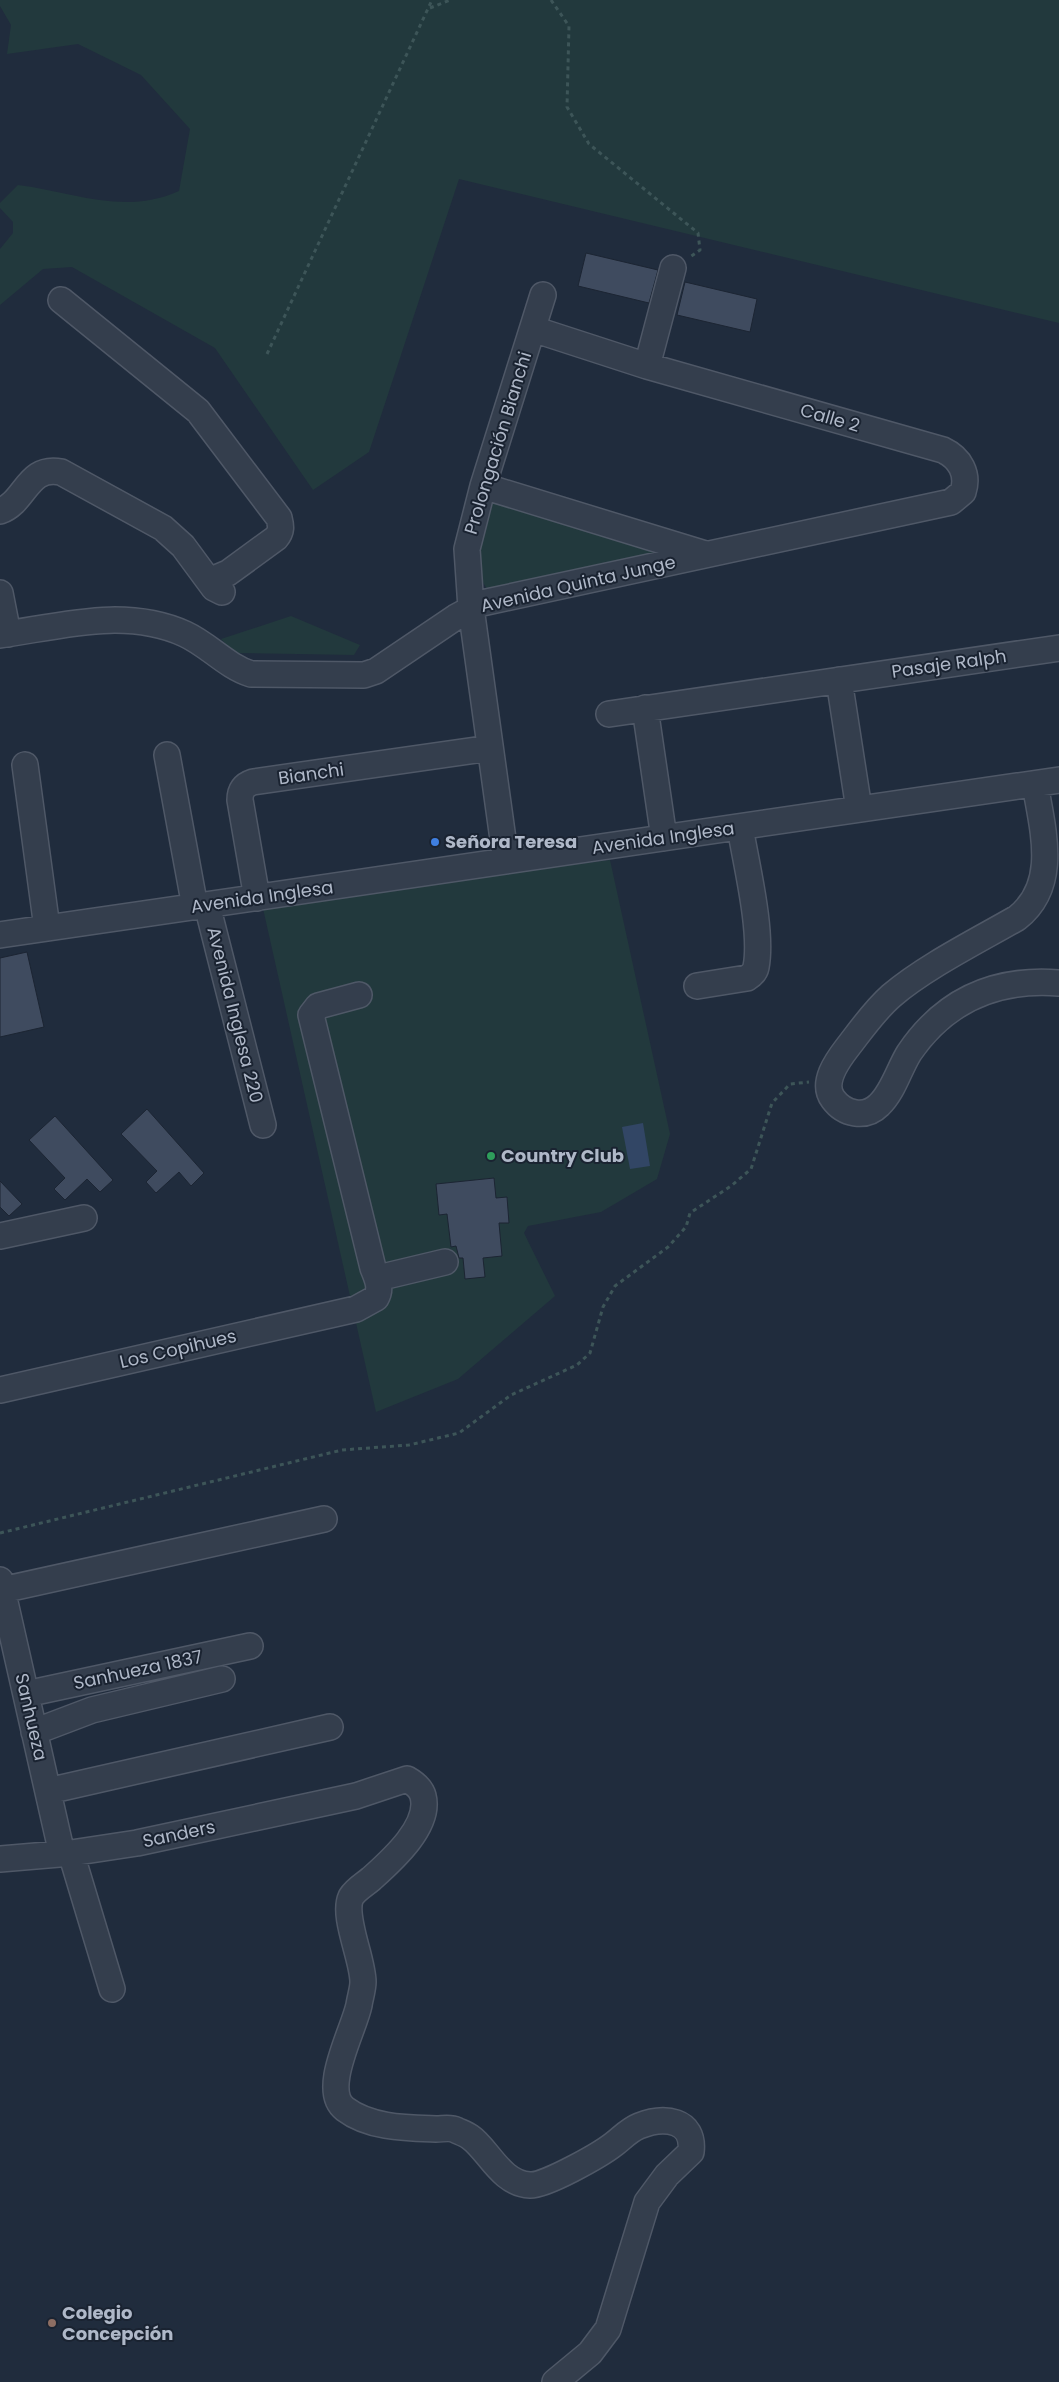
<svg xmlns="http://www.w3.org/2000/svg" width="1059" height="2382" font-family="Poppins,sans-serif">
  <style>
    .green { fill: #22393d }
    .water { fill: #324665 }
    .building { fill: #3f4b5f; stroke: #1c2533 }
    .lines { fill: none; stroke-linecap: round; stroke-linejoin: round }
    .minor-casing { stroke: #4f5867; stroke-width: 28 }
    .path { stroke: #3d5558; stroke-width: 3; stroke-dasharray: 4 4; stroke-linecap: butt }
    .minor { stroke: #343e4d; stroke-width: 25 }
    .shop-dot { fill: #3f7fe0; stroke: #1a2331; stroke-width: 2 }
    .leisure-dot { fill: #2e9e5b; stroke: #1a2331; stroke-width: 2 }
    .education-dot { fill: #8d6e63; stroke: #1a2331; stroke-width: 2 }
    .labels { text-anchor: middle; stroke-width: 4; stroke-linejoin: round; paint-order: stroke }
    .street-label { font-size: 18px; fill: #afb8c8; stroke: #1a2331 }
    .poi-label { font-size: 18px; font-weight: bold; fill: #afb8c8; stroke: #1a2331; text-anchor: start }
  </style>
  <rect width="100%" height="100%" fill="#202c3d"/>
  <path class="green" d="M 0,0 L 1059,0 L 1059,323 L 459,179 L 369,452 L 313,490 L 215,348 L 72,267 L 43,269 L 0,305 L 0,249 L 13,233 L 13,222 L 0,208 L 0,203 L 18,185 C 74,192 124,216 179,191 L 190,129 L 141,75 L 78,44 L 7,54 L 11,25 L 0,6 Z
    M 484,498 L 669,551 L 487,589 C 465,556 476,534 484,498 Z
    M 291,616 L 360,645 L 354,655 L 235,653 L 221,639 Z
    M 610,860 L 670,1134 L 657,1179 L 601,1212 L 528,1226 L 524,1233 L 555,1296 L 458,1379 L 376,1412 L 262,904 Z"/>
  <path class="water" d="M 643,1123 L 650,1166 L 630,1169 L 622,1127 Z"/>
  <path class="building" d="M 586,253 L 658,270 L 649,303 L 578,286 Z
    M 685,282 L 757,299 L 750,332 L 677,315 Z
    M 27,952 L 44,1027 L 0,1037 L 0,958 Z
    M 147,1109 L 204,1173 L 191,1186 L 179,1172 L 156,1193 L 146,1182 L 157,1171 L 121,1134 Z
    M 55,1116 L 113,1180 L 100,1192 L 87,1179 L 65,1200 L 54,1189 L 65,1178 L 29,1140 Z
    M 494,1178 L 496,1198 L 507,1197 L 509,1223 L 499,1223 L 502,1256 L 483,1258 L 485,1277 L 465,1279 L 463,1258 L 459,1258 L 456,1246 L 451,1247 L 447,1214 L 439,1215 L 436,1184 Z
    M 0,1181 L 22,1204 L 9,1216 L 0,1207 Z"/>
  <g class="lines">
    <defs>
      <path id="minor" d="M 61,300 L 198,411 L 279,518 C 281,526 282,531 276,538 L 228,573 L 209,581
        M 647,366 L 673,268
        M 483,486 L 705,554
        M 0,511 C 26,502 27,465 61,472 L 163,528 L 183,546 L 214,588 L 222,592
        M 0,593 L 8,634
        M 0,635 C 62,626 125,607 185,634 C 209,645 226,666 251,674 L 364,675 L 376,671 L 456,617 L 482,603 L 951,502 L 963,492 C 969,474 960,458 943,450 L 647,366 L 533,329
        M 839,680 L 859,809
        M 645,708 L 664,838
        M 609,714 L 1059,648
        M 167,755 L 195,907
        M 25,765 L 47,928
        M 1035,784 C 1043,831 1059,885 1017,918 C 977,941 925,967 891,996 C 874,1011 861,1030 847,1048 C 837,1061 821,1083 833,1099 C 844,1114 865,1119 879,1105 C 893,1092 899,1069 909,1053 C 945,1000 996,978 1059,983
        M 506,861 L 471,608 L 467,549 L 483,486 L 543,295
        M 257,898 L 240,800 C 240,790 244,785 253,782 L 490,748
        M 207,905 L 263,1125
        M 0,935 L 1059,780
        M 697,986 L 747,978 C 752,975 755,972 756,967 C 763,932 746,863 740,827
        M 0,1236 L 84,1218
        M 378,1278 L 445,1262
        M 0,1390 L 356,1309 L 376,1298 C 382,1288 377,1278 373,1268 L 311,1015 L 318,1006 L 359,995
        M 0,1580 L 62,1854
        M 2,1590 L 324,1519
        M 26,1694 L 250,1646
        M 34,1732 L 92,1710 L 222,1679
        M 48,1791 L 330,1727
        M 71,1853 L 112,1989
        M 0,1859 L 71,1853 L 137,1843 L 356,1796 L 407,1779 C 414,1783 421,1788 423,1796 C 431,1826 391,1861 371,1879 C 364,1885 356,1889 351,1897 C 342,1916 363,1959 363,1982 C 363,1989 360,1998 359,2005 C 354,2030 320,2090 345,2109 C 370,2128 407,2128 436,2129 C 443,2129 450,2127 456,2130 C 460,2132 466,2134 470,2137 C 488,2149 501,2184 530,2185 C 545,2186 600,2155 614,2144 C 622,2138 629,2130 639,2126 C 664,2116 695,2119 691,2152 L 667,2175 L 647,2202 L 608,2329 L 590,2353 L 555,2382"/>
    </defs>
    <use href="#minor" class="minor-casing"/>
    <path class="path" d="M 551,0 L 569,26 L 567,107 L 589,144 L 698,233 L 700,250 L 690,257
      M 430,8 L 450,0
      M 267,354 L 432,0
      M 0,1533 L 342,1450 L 409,1445 L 459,1433 L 511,1395 L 577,1365 L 590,1353 L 603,1307 L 615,1286 L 668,1247 L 686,1227 L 690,1213 L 731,1186 L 751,1169 L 772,1103 L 790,1084 L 809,1082"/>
    <use href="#minor" class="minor"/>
  </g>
  <circle class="shop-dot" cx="435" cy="842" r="5"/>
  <circle class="leisure-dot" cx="491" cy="1156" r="5"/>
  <circle class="education-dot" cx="52" cy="2323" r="5"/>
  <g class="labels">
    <g class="street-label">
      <text transform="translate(830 418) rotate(16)" y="6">Calle 2</text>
      <text transform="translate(498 443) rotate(-73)" y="6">Prolongación Bianchi</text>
      <text transform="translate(578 584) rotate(-13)" y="6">Avenida Quinta Junge</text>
      <text transform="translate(949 664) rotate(-8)" y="6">Pasaje Ralph</text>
      <text transform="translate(311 774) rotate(-8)" y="6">Bianchi</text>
      <text transform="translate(663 838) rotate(-8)" y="6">Avenida Inglesa</text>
      <text transform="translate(262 897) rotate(-8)" y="6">Avenida Inglesa</text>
      <text transform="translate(235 1015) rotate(76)" y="6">Avenida Inglesa 220</text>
      <text transform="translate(178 1349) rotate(-13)" y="6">Los Copihues</text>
      <text transform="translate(138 1670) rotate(-12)" y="6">Sanhueza 1837</text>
      <text transform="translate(31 1717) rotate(77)" y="6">Sanhueza</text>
      <text transform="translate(179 1834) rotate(-12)" y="6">Sanders</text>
    </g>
    <g class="poi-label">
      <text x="445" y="848">Señora Teresa</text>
      <text x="501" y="1162">Country Club</text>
      <text x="62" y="2319">Colegio<tspan x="62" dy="21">Concepción</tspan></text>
    </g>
  </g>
</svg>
